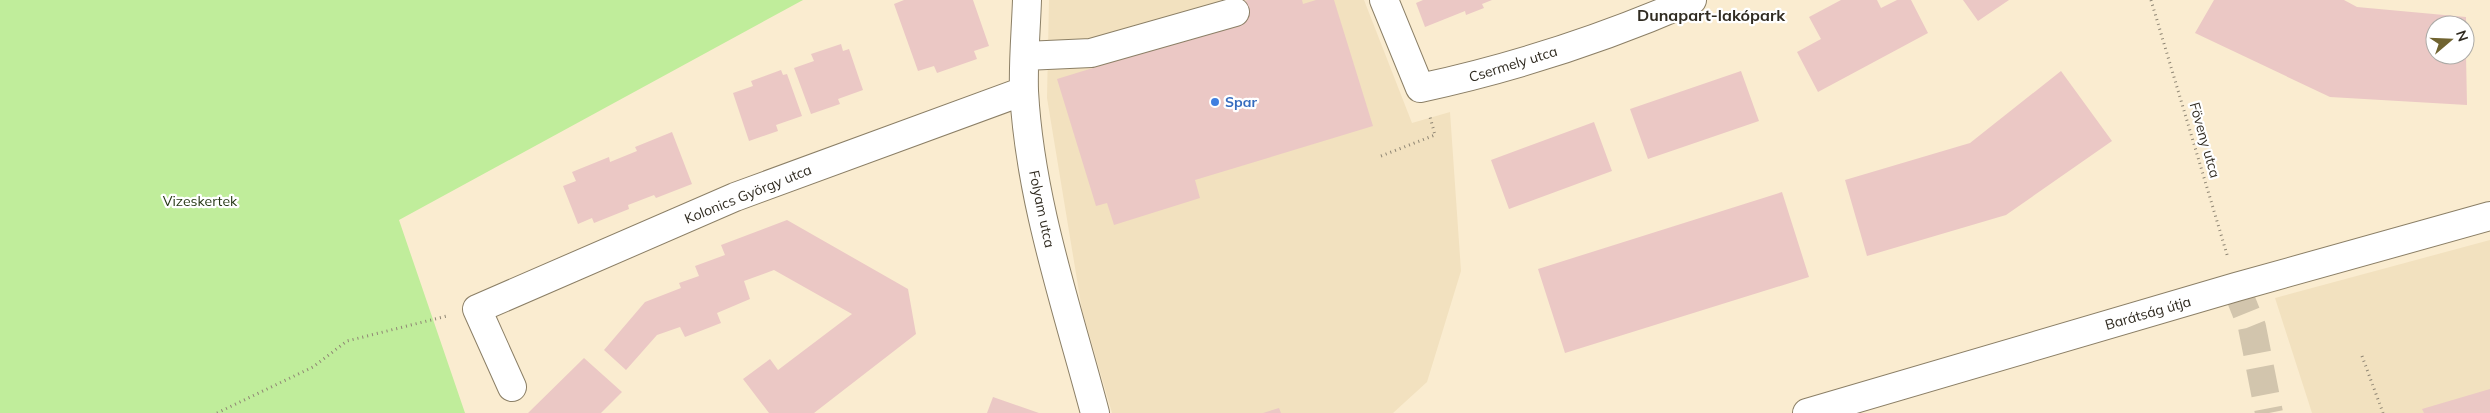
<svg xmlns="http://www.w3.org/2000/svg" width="2490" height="413" font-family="Mulish,sans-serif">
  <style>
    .built { fill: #f2e1bf }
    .green { fill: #c0ed9b }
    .building { fill: #ebc8c5 }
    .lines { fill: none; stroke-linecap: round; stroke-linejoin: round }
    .minor-tunnel { stroke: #d2c5ad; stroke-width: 28; stroke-dasharray: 28 14; stroke-linecap: butt }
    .minor-casing { stroke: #8b7f66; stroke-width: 30 }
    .path { stroke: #8f8674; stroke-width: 3; stroke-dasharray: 1 4; stroke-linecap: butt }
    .minor { stroke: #fff; stroke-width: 28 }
    .shop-dot { fill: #3f7fe0; stroke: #fff; stroke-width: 2 }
    .labels { text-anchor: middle; stroke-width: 4.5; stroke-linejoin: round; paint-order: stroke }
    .street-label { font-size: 14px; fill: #302b21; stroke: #fff }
    .shop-label { font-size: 14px; font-weight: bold; fill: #366cbe; stroke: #fff; text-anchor: start }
    .park-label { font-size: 14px; fill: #263815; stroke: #fff }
    .quarter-label { font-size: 16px; font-weight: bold; fill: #302b21; stroke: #fff }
  </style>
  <rect width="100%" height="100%" fill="#faecd0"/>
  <path class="built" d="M 1049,0 L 1364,0 L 1412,123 L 1450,112 L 1461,271 L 1427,382 L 1393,413 L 1112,413 L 1082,310 L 1047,98 Z
    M 2490,240 L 2490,413 L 2312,413 L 2275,298 Z"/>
  <path class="green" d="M 0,0 L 803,0 L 399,220 L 465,413 L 0,413 Z"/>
  <path class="building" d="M 904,0 L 973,0 L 989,46 L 974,51 L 977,59 L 937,73 L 934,66 L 918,71 L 894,4 Z
    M 1248,0 L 1302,0 L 1303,4 L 1316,0 L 1334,0 L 1373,126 L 1195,180 L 1200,198 L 1114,225 L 1107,203 L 1096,206 L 1057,79 L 1246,21 L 1240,2 Z
    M 1423,0 L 1492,0 L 1482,4 L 1484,8 L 1466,15 L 1465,11 L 1425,27 L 1416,3 Z
    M 1841,0 L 1877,0 L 1881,8 L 1897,0 L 1911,0 L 1928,33 L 1818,92 L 1797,52 L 1821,39 L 1809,17 Z
    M 1963,0 L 2009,0 L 1978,21 Z
    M 2214,0 L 2344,0 L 2357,7 L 2466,17 L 2466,25 L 2435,25 L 2435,55 L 2466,55 L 2467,105 L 2330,97 L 2195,33 Z
    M 841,44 L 843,51 L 849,49 L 863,90 L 838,99 L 840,104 L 811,114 L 794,68 L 814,61 L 811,54 Z
    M 781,70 L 783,75 L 787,74 L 802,116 L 776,125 L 778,131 L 749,141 L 733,93 L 753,86 L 751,81 Z
    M 1741,71 L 1759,121 L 1648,159 L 1630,109 Z
    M 2061,71 L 2112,141 L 2006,215 L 1867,256 L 1845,180 L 1970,143 Z
    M 1594,122 L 1612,171 L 1509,209 L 1491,160 Z
    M 672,132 L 692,184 L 656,198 L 654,195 L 628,205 L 629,209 L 594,223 L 592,218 L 578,224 L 563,186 L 576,181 L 572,172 L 609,157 L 610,162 L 637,151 L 635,147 Z
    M 1782,192 L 1809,277 L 1565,353 L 1538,269 Z
    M 787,220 L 908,289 L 916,334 L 814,413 L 769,413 L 743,379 L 770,359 L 778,370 L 852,314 L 774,270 L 744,281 L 750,299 L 717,313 L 721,323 L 685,337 L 680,327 L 657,335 L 626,370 L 604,350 L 645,302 L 681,288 L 679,283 L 699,276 L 695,266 L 725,255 L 721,245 Z
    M 584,358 L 622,392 L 601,413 L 528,413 Z
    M 2490,389 L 2490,413 L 2424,413 L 2422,409 Z
    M 993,397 L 1039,413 L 987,413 Z
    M 1279,408 L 1281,413 L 1263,413 Z"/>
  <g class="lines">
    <path class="minor-tunnel" d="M 2236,287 L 2252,327 L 2269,413"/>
    <defs>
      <path id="minor" d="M 1027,0 C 1026,30 1023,61 1024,91 C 1030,201 1067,307 1095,413
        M 1384,0 L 1420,88 C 1513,68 1605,38 1692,0
        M 1025,56 L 1091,53 L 1235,12
        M 512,387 L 477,309 L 735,197 L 1024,91
        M 1807,413 L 2236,287 L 2490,216"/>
    </defs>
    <use href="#minor" class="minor-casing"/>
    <path class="path" d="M 2151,0 L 2228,258
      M 1381,156 L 1435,135 L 1430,117
      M 2362,356 L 2383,413
      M 217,413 L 313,367 L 347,341 L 447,316"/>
    <use href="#minor" class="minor"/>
  </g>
  <circle class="shop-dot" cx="1215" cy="102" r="5"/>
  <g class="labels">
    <g class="street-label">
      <text transform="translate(1513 64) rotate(-17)" y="5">Csermely utca</text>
      <text transform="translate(2205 140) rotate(74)" y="5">Föveny utca</text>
      <text transform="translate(748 194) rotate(-22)" y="5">Kolonics György utca</text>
      <text transform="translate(1042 209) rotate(78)" y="5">Folyam utca</text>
      <text transform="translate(2148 313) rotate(-16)" y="5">Barátság útja</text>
    </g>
    <g class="shop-label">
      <text x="1225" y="107">Spar</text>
    </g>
    <g class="park-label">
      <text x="200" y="206">Vizeskertek</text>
    </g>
    <g class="quarter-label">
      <text x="1711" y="21">Dunapart-lakópark</text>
    </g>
  </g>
  <g transform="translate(2450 40) rotate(71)"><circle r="24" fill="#ffffff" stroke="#acaaa6"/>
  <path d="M0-4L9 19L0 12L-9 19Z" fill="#706330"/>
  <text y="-8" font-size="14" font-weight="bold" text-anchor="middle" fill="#302b21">N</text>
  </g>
</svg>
